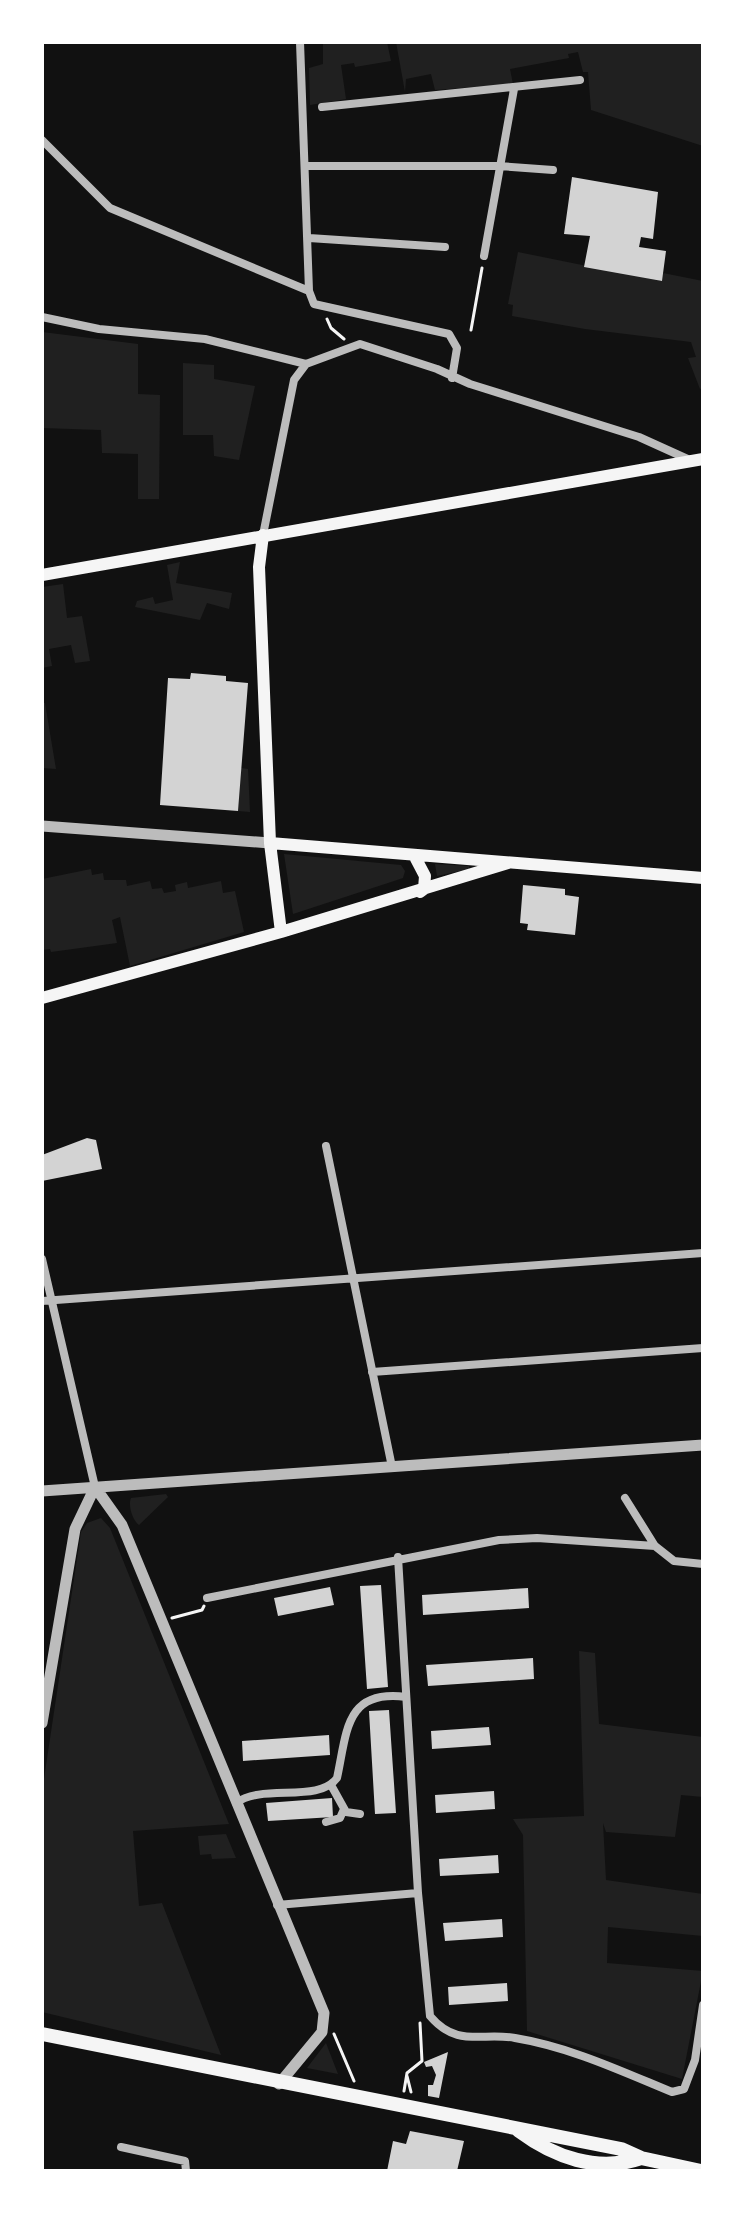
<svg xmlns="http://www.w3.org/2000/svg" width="745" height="2213" font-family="Quicksand,sans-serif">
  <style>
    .green { fill: #202020 }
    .building { fill: #d3d3d3 }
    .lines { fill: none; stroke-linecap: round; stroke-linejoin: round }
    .path { stroke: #f5f5f5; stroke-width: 3 }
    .minor { stroke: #bcbcbc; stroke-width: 8 }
    .tertiary { stroke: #bcbcbc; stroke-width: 11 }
    .secondary { stroke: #f5f5f5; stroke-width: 12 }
    .primary { stroke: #f5f5f5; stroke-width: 14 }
  </style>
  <rect width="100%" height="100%" fill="#111"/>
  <path class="green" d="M 323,42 L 387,42 L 391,61 L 355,67 L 354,63 L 341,65 L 346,99 L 310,105 L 309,68 L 323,64 Z
    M 396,42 L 703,42 L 703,146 L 591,110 L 588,72 L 583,72 L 578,52 L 568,54 L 569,58 L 510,69 L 513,84 L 435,90 L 431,74 L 406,79 L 405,92 Z
    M 518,252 L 661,281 L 663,273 L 703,281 L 703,388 L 700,389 L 688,358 L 696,357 L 691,342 L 585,329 L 512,316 L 513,305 L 508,304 Z
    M 42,332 L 138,344 L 138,394 L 160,395 L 159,499 L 138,499 L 138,454 L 102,453 L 101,430 L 42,428 Z
    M 183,363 L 214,365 L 214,379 L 255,386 L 239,460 L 214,456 L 213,435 L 183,435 Z
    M 180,562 L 176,583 L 232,593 L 229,609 L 207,603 L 200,620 L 135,607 L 137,601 L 153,597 L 155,604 L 173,600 L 167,565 Z
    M 63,584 L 67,618 L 82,616 L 90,661 L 75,663 L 71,645 L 49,649 L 52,666 L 42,668 L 42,587 Z
    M 42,703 L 45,703 L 56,769 L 42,768 Z
    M 241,768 L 248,769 L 250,812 L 238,811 Z
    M 284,854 L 401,865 L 405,871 L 403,878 L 391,882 L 293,914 Z
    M 435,864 L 469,866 L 469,869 L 437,876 Z
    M 91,869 L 92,875 L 103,873 L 104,880 L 126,880 L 127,886 L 150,881 L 152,889 L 162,888 L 164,893 L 176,891 L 175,885 L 187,882 L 188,888 L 221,881 L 223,893 L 235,891 L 244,932 L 130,966 L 120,917 L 112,920 L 117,943 L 51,952 L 50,949 L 42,950 L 42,879 Z
    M 166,1494 L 168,1497 L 139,1525 C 132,1520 128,1505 131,1498 Z
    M 101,1518 L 110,1528 L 229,1824 L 133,1831 L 139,1906 L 162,1903 L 221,2055 L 42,2012 L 42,1792 L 81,1532 L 87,1523 Z
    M 579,1651 L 595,1653 L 599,1724 L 703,1737 L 703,1797 L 681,1795 L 675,1837 L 606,1832 L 603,1823 L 606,1880 L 703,1894 L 703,1936 L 608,1927 L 607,1963 L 703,1971 L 682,2079 L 527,2031 L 523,1835 L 513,1819 L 584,1816 Z
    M 226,1834 L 236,1858 L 212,1859 L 211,1854 L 200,1855 L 198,1836 Z
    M 326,2043 L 338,2074 L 307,2068 Z"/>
  <path class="building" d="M 572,177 L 658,192 L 653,239 L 641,237 L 639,247 L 666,251 L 662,281 L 584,267 L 590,236 L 564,234 Z
    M 191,673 L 226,676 L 226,681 L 248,683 L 238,811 L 160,805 L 168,678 L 190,679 Z
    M 523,885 L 565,889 L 565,895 L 579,897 L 575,935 L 527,930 L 528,924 L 520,923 Z
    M 87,1138 L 96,1140 L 102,1169 L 42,1181 L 42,1155 Z
    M 381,1585 L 388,1687 L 367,1689 L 360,1586 Z
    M 330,1587 L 334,1605 L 278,1616 L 274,1598 Z
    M 528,1588 L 529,1608 L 423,1615 L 422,1595 Z
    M 533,1658 L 534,1679 L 428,1686 L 426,1665 Z
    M 389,1710 L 396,1813 L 375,1814 L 369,1711 Z
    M 489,1727 L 491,1745 L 432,1749 L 431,1731 Z
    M 329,1735 L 330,1755 L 243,1761 L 242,1741 Z
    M 494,1791 L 495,1809 L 436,1813 L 435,1795 Z
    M 332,1798 L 333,1817 L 268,1821 L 266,1803 Z
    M 498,1855 L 499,1873 L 440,1876 L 439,1859 Z
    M 502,1919 L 503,1937 L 445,1941 L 443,1923 Z
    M 507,1983 L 508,2001 L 449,2005 L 448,1987 Z
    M 448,2052 L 439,2098 L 428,2096 L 428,2085 L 433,2085 L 436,2075 L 432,2066 L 426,2067 L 424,2062 Z
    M 410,2131 L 464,2141 L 457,2171 L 387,2171 L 393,2141 L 406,2144 Z"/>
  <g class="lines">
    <path class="path" d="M 327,319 L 331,328 L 344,339
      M 471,330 L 482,268
      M 172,1618 L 202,1610 L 204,1606
      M 334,2034 L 354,2081
      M 407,2076 L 411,2092
      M 404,2091 L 407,2073 L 422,2061 L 420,2023"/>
    <path class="minor" d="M 300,42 L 309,291 L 314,304 L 449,334 L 457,348 L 452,378
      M 322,107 L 580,80
      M 42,140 L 110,208 L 309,291
      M 306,166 L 499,166 L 553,170
      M 309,238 L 445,247
      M 484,256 L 514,89
      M 42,317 L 99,329 L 205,339 L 306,364
      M 306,364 L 360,344 L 437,369 L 470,384 L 639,437 L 692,461
      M 263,535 L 294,380 L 306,364
      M 326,1146 L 392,1467
      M 42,1259 L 95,1487
      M 42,1301 L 703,1253
      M 372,1372 L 703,1348
      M 625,1498 L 655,1546
      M 398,1557 L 418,1893 L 430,2016 C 457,2048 482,2032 515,2038 C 570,2047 621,2071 672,2092 L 684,2089 L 695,2060 L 703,2005
      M 207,1598 L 499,1540 L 537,1538 L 655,1546 L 674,1561 L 703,1564
      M 331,1785 L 346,1812 L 360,1814
      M 236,1803 C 263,1783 318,1804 337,1778 C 347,1732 345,1689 406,1697
      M 326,1822 L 340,1818 L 344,1809
      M 277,1905 L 418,1893
      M 121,2147 L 185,2161 L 186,2171"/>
    <path class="tertiary" d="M 42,826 L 270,843
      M 95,1487 L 122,1525 L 324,2013 L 322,2032 L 279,2084
      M 42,1491 L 703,1445
      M 42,1723 L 75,1529 L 95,1487"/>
    <path class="secondary" d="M 263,535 L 259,567 L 270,843 L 281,932
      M 42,575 L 703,459
      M 270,843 L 703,878
      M 414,855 L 425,876 L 424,889 L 420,892
      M 42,998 L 281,932 L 508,863"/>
    <path class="primary" d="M 42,2034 L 621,2149 L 641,2158 L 701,2171
      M 519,2131 C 554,2157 597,2173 641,2158"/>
  </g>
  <rect width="745" height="2213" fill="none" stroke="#ffffff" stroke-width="88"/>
</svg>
